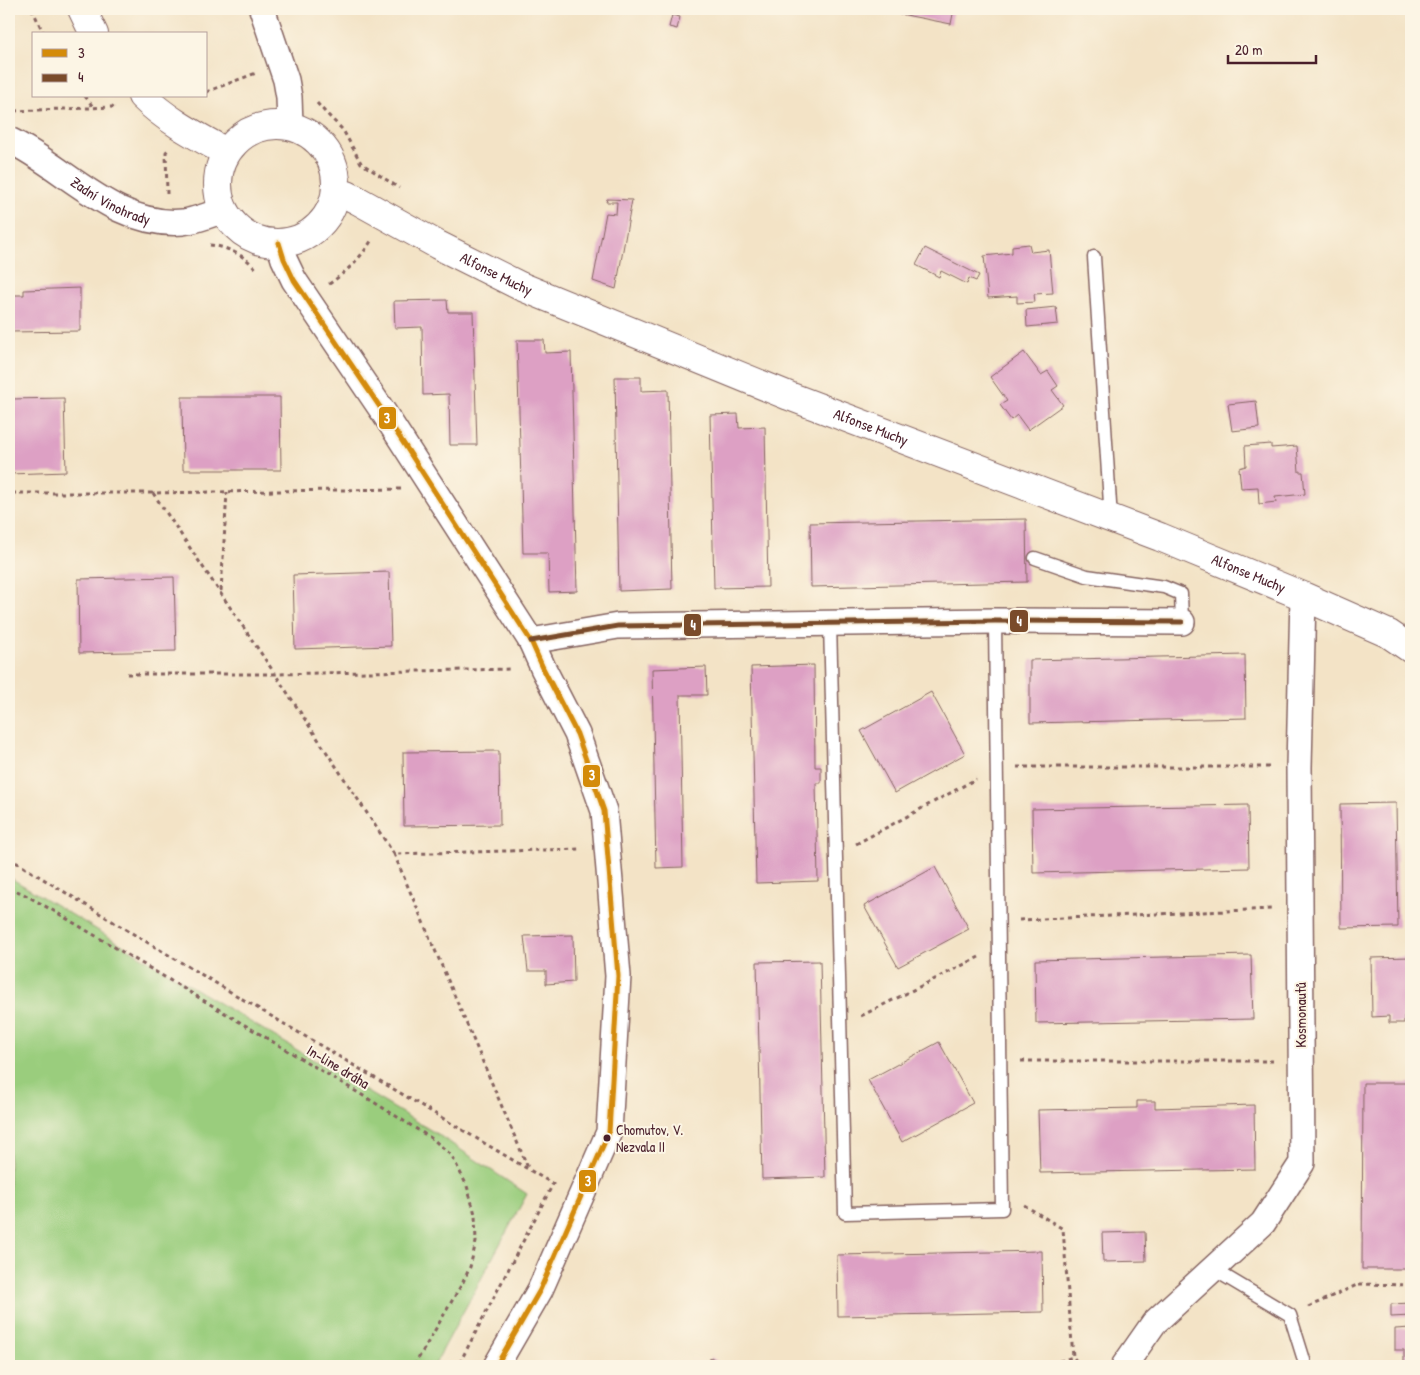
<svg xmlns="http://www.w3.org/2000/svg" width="1420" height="1375" font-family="'Patrick Hand',sans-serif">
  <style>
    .green { fill: #9acd7d; stroke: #727654 }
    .building { fill: #dda0c4 }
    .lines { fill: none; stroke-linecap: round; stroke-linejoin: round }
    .service-casing { stroke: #856461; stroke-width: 15 }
    .minor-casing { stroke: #856461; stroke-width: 28 }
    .secondary-casing { stroke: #856461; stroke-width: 30 }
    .path { stroke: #856461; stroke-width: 3; stroke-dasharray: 4 4; stroke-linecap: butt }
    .service { stroke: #fff; stroke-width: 12 }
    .minor { stroke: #fff; stroke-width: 25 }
    .secondary { stroke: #fff; stroke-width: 28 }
    .bus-1-casing { stroke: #fcf5e5; stroke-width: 9 }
    .bus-2-casing { stroke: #fcf5e5; stroke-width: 9 }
    .bus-1 { stroke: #d48b09; stroke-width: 5 }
    .bus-2 { stroke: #7a4b2a; stroke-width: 5 }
    .bus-dot { fill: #4a1f2b; stroke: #fcf5e5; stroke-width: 2 }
    .labels { text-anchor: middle; stroke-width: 4; stroke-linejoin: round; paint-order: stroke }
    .bus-label { font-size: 14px; fill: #4a1f2b; stroke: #fcf5e5; text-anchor: start }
    .street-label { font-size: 15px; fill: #4a1f2b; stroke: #fcf5e5 }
    .line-badge { stroke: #fcf5e5; stroke-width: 2 }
    .badge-label { font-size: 14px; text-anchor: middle; font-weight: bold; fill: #fff }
  </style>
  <rect width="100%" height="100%" fill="#fcf5e5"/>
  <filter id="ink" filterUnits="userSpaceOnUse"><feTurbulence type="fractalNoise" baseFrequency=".02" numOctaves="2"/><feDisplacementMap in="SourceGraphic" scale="10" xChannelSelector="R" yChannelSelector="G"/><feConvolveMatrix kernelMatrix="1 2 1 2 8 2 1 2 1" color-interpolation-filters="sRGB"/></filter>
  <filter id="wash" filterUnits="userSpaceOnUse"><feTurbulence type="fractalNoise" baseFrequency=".0096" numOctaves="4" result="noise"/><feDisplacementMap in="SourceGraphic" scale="20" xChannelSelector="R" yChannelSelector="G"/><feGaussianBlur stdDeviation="1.12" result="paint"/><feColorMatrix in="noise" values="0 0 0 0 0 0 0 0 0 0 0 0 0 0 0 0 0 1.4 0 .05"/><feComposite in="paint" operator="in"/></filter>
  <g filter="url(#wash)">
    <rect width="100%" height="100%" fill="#f3e3c6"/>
    <path class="green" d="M 9,877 L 437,1134 L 527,1194 L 434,1366 L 9,1366 Z"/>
    <g id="blocks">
      <path class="building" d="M 901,9 L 954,9 L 951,24 L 900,14 Z
        M 672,15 L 680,17 L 677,29 L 669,27 Z
        M 607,199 L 632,200 L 616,289 L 593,281 L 606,213 L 616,214 L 617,202 L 606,202 Z
        M 1029,244 L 1031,252 L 1049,250 L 1053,293 L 1034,294 L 1035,302 L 1017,303 L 1017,296 L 988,298 L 984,256 L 1012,253 L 1012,246 Z
        M 925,248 L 979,275 L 976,281 L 969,278 L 967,284 L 941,271 L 939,277 L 916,265 Z
        M 80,288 L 80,331 L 9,332 L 9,295 L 24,295 L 24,290 Z
        M 447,300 L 448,312 L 473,312 L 477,445 L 450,445 L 449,394 L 423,395 L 422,327 L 395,328 L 394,301 Z
        M 1056,307 L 1058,324 L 1027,327 L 1026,310 Z
        M 517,340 L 544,340 L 545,353 L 571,352 L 577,591 L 549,592 L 548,553 L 523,553 Z
        M 1024,352 L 1041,375 L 1048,371 L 1058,386 L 1052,390 L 1063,405 L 1028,430 L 1017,415 L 1011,420 L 1000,405 L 1007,401 L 990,377 Z
        M 615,377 L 641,377 L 641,391 L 668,390 L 672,589 L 619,591 Z
        M 182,397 L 280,397 L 281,470 L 183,470 Z
        M 64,398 L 66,472 L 9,474 L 9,399 Z
        M 1256,401 L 1259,428 L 1232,431 L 1228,404 Z
        M 738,414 L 739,428 L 765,427 L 768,587 L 714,588 L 710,415 Z
        M 1271,444 L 1271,448 L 1297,446 L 1299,472 L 1303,472 L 1305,494 L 1275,497 L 1276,502 L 1259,504 L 1258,487 L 1241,488 L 1239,468 L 1246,466 L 1245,446 Z
        M 1026,519 L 1027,582 L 811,587 L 810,523 Z
        M 389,572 L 391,646 L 295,649 L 293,575 Z
        M 174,577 L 176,651 L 79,653 L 78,579 Z
        M 1245,655 L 1246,718 L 1030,723 L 1030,660 Z
        M 814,665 L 815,767 L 821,767 L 821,783 L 816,783 L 818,881 L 756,883 L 751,667 Z
        M 706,667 L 707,695 L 680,695 L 683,867 L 656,868 L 652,669 Z
        M 931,692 L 965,754 L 895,793 L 861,731 Z
        M 499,751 L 500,825 L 404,826 L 403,752 Z
        M 1396,803 L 1398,927 L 1341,928 L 1340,804 Z
        M 1248,805 L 1249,868 L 1033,873 L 1032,809 Z
        M 935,867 L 969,929 L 898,967 L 864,906 Z
        M 573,935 L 574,982 L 546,984 L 546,971 L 528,971 L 524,936 Z
        M 1251,955 L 1253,1019 L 1036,1023 L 1035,960 Z
        M 1411,957 L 1411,1016 L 1404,1016 L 1404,1023 L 1389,1023 L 1389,1016 L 1372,1017 L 1371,958 Z
        M 820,961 L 825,1177 L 762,1179 L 757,962 Z
        M 939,1042 L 973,1103 L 902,1142 L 868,1080 Z
        M 1363,1083 L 1411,1083 L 1411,1269 L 1362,1269 Z
        M 1137,1101 L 1155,1101 L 1155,1108 L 1254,1105 L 1255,1169 L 1040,1173 L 1038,1110 L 1137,1108 Z
        M 1145,1232 L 1146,1261 L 1103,1262 L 1102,1233 Z
        M 1042,1251 L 1043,1312 L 838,1316 L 837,1255 Z
        M 1411,1303 L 1411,1316 L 1391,1317 L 1391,1304 Z
        M 1411,1328 L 1411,1366 L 1404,1366 L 1404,1350 L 1395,1350 L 1395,1329 Z
        M 711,1357 L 724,1366 L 705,1366 Z"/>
    </g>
  </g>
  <g filter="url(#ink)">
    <use href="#blocks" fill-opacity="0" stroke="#856461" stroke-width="1"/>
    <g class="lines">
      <defs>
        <path id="service" d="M 1094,257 L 1111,519
          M 1035,558 L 1087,576 L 1164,587 L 1181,594 L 1182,622
          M 830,623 L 845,1213 L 1002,1209 L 995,621
          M 1213,1269 L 1290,1315 L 1304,1360 L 1303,1366"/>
        <g id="minor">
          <path d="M 262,9 L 286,80 L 289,97 L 290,125"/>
          <path id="s1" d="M 9,140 C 66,167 114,228 183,222 C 197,220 210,215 223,210"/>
          <path d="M 279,243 L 284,259 L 294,280 L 384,413 L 531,641 L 543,668 L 577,734 L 604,811 L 618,976 L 609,1132 L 540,1290 L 496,1366"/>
          <path d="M 531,641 L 618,626 L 995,621 L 1182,622"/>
          <path d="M 1124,1366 L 1154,1323 L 1263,1223 L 1302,1163 L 1299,767 L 1303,596"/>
        </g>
        <g id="secondary">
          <path d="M 82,9 L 94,34"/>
          <path d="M 142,96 C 166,120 197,136 226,152"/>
          <circle cx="277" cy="184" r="59"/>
          <path id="s2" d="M 336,193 L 347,195 L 357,200 L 438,245 L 520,286 L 789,396 L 1160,537 L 1303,596 L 1389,634 L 1411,649"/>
        </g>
      </defs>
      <use href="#service" class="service-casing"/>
      <use href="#minor" class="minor-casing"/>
      <use href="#secondary" class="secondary-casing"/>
      <path class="path" d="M 32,9 L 44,34
        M 206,92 L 256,73
        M 85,96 L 93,107
        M 317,103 L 325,112 L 343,130 L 361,163 L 399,188
        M 14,111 L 112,107 L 116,110
        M 167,194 L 166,152 L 168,150
        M 210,245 C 228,247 246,256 258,271
        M 329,284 C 345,273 361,258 371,241
        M 401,489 L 153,493 L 275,674 L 512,669
        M 12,493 L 153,493
        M 221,591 L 227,492
        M 127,674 L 275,674 L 394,854 L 581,849
        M 1017,767 L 1273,767
        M 856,844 L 976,779
        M 394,854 L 529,1170
        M 9,858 L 135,935 L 553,1184 L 458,1366
        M 9,888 L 22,893 L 59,914 L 372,1101 L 434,1140 L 452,1156 L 467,1186 L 475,1214 L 476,1242 L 470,1267 L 463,1282 L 414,1366
        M 1019,920 L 1272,909
        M 861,1016 L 979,957
        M 1021,1061 L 1275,1061
        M 1024,1205 L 1063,1229 L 1073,1357
        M 1308,1307 L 1359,1284 L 1411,1285
        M 1044,1366 L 1073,1357 L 1080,1366"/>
      <use href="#service" class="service"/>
      <use href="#minor" class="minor"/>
      <use href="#secondary" class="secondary"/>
      <defs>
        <path id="bus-1" d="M 279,243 L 284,259 L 294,280 L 384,413 L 531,641 L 543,668 L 577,734 L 604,811 L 618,976 L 609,1132 L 540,1290 L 496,1366"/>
        <path id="bus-2" d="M 531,641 L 618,626 L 995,621 L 1182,622"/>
      </defs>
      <use href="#bus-1" class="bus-1-casing"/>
      <use href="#bus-2" class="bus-2-casing"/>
      <use href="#bus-1" class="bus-1"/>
      <use href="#bus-2" class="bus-2"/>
    </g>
  </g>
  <circle class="bus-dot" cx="607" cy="1138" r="4.5"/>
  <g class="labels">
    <g class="bus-label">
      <text x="616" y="1135">Chomutov, V.<tspan x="616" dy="17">Nezvala II</tspan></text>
    </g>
    <g class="street-label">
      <text dy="5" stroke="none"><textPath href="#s1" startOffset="119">Zadní Vinohrady</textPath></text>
      <text dy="5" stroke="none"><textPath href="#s2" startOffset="180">Alfonse Muchy</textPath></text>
      <text dy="5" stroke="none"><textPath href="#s2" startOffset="585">Alfonse Muchy</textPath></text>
      <text dy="5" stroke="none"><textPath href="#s2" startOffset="990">Alfonse Muchy</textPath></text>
      <text transform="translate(1301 1015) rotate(-90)" y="5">Kosmonautů</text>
      <text transform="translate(338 1067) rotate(31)" y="5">In-line dráha</text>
    </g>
  </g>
  <g class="line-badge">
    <rect x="378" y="406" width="19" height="24" rx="5" fill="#d48b09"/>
    <rect x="1009" y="609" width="20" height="24" rx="5" fill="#7a4b2a"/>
    <rect x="683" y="613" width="19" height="24" rx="5" fill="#7a4b2a"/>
    <rect x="582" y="764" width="19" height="24" rx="5" fill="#d48b09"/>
    <rect x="578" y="1169" width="19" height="24" rx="5" fill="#d48b09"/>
  </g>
  <g class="badge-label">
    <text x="387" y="423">3</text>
    <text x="1019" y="626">4</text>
    <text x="693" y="630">4</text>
    <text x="592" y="780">3</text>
    <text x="588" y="1186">3</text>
  </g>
  <rect width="1420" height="1375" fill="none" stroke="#fcf5e5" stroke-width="30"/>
  <rect x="32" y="32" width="175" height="65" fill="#fcf5e5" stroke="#b59f9b"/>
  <rect x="42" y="49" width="25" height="8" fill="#d48b09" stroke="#b59f9b"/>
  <text x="78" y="58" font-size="15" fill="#4a1f2b">3</text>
  <rect x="42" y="74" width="25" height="8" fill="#7a4b2a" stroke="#b59f9b"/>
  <text x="78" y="82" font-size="15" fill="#4a1f2b">4</text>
  <path d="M1228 55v8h88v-8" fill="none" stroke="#4a1f2b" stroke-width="2.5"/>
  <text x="1235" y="55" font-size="15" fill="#4a1f2b" stroke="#fcf5e5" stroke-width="4" paint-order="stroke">20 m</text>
</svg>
